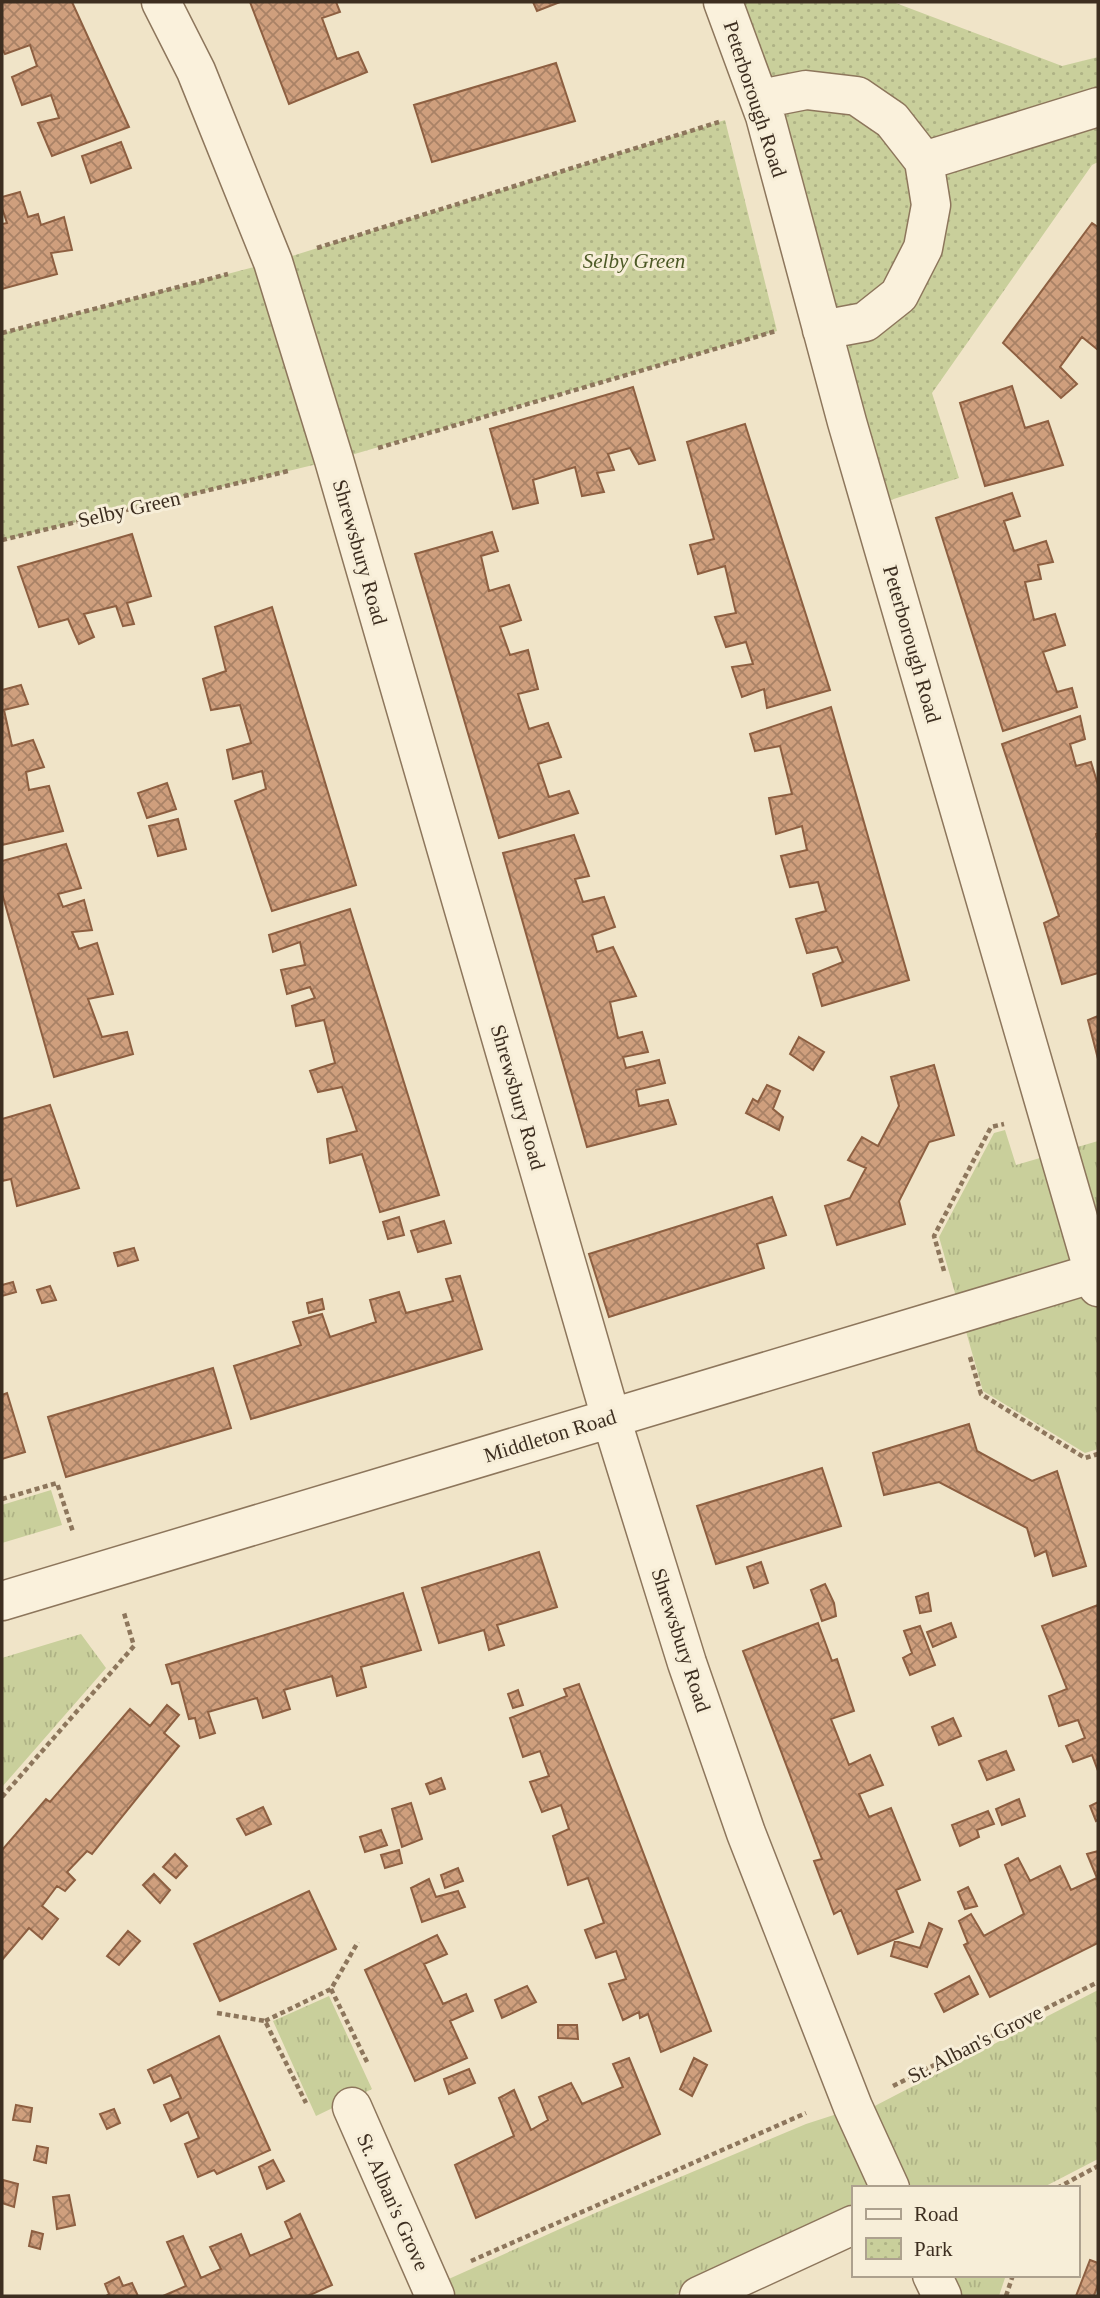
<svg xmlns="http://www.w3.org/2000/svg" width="1100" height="2298" font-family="'Times New Roman',serif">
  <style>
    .grass { fill: url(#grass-tufts) }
    .park { fill: url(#park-dots) }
    .building { fill: url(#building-cross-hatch); stroke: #8d5f41; stroke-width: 2 }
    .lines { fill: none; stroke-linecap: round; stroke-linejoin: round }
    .minor-casing { stroke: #8d765c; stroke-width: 41 }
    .path { stroke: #8d765c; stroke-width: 4.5; stroke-dasharray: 5 3.5; stroke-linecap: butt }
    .minor { stroke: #faf1dc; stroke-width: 38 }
    .labels { text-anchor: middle; stroke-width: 6; stroke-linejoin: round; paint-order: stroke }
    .street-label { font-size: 21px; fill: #3d2e20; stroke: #f7eed8 }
    .park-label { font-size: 21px; font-style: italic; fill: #4d5a26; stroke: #f7eed8 }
  </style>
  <defs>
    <pattern id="grass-tufts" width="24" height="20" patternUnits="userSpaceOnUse" patternTransform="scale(1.75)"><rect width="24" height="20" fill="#c9cf9b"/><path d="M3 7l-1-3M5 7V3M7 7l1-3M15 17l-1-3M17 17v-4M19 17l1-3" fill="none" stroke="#aeb285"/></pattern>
    <pattern id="park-dots" width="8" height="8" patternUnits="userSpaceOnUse" patternTransform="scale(1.75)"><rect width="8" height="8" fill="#c9cf9b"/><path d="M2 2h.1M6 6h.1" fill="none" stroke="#aeb285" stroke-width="1.8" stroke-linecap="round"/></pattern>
    <pattern id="building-cross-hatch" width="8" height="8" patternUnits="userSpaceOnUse" patternTransform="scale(1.75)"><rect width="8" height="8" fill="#cf9f7d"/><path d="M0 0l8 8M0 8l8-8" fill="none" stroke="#a98266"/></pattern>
  </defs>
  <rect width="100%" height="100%" fill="#f0e4c8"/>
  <path class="grass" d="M 1005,1130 L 1016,1165 L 1098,1141 L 1098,1449 L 1085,1453 L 983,1391 L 939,1237 L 994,1133 Z
    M 51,1490 L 62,1525 L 2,1543 L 2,1505 Z
    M 81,1634 L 106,1668 L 2,1787 L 2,1658 Z
    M 1098,1990 L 1098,2159 L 1042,2188 L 907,2188 L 869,2109 Z
    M 329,1996 L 372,2089 L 316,2116 L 273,2021 Z
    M 840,2113 L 870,2188 L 853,2188 L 853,2210 L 672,2296 L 449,2296 L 442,2282 L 602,2210 L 806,2124 Z
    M 949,2275 L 1006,2275 L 999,2296 L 959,2296 Z"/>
  <path class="park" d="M 723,2 L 893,2 L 1062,66 L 1098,57 L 1098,162 L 1092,165 L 932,393 L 959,478 L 872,506 Z
    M 725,120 L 777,331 L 334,460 L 2,540 L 2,333 L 273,262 Z"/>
  <path class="building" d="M 2,2 L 72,2 L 129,127 L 52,156 L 38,123 L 59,118 L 51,95 L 22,105 L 12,77 L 37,66 L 30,45 L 5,54 L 2,49 Z
    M 250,2 L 336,2 L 340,12 L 322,18 L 337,59 L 358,52 L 367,72 L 289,104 Z
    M 533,2 L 560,2 L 537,11 Z
    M 556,63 L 575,121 L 432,162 L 414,105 Z
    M 121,142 L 131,168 L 91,183 L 82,156 Z
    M 20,192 L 28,217 L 38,214 L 41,225 L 64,217 L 72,250 L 51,253 L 57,274 L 2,289 L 2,224 L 7,223 L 2,208 L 2,197 Z
    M 1092,223 L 1098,227 L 1098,350 L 1082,337 L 1060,367 L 1077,384 L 1061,398 L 1003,343 Z
    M 1012,386 L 1025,428 L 1048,421 L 1063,465 L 985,486 L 960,403 Z
    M 633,387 L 655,460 L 639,464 L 630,448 L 608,454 L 614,470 L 597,473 L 604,492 L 582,496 L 575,467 L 533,480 L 538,503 L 513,509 L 490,429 Z
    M 745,424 L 830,690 L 767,708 L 764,689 L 742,697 L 732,667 L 753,664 L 746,642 L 726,647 L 715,617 L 736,613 L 725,566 L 698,574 L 690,545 L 714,539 L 687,442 Z
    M 1012,493 L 1020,516 L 1004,521 L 1014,551 L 1046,541 L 1053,562 L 1038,565 L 1041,579 L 1025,582 L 1034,620 L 1055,614 L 1065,645 L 1043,652 L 1057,692 L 1072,688 L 1077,707 L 1003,731 L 936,518 Z
    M 492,532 L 498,551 L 481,556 L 489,591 L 509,585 L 521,620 L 500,627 L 510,655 L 528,650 L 538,689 L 518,694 L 529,729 L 548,723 L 561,757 L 538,764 L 549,797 L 569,791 L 578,813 L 499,838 L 415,554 Z
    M 132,534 L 151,596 L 127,603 L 134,624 L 123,626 L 116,606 L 84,614 L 94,637 L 79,644 L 68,619 L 39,627 L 18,567 Z
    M 272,607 L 356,885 L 272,911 L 235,801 L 266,789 L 262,771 L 233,779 L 227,750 L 251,743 L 240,705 L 211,710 L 203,679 L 226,671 L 215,627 Z
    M 21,685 L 28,704 L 4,710 L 12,746 L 33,740 L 44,767 L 26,772 L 29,790 L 49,786 L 63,831 L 2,845 L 2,690 Z
    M 831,707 L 909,980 L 822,1006 L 813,974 L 843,962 L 837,947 L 807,953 L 796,919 L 826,911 L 818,882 L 790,887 L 781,856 L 807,850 L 802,826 L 776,834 L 769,798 L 792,794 L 780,746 L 755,751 L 750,734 Z
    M 1080,716 L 1085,739 L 1070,744 L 1076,766 L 1091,762 L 1098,785 L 1098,833 L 1096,834 L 1098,842 L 1098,973 L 1062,984 L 1044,923 L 1059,916 L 1002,744 Z
    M 167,783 L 176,809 L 147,818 L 138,793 Z
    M 178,819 L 186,849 L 158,856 L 149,826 Z
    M 574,835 L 589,876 L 575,879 L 583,902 L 604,897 L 615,927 L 592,935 L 597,952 L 613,947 L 636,996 L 610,1002 L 618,1038 L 642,1032 L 648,1052 L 623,1057 L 626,1068 L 659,1060 L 665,1083 L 636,1090 L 639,1106 L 668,1100 L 676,1124 L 587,1147 L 503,853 Z
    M 66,844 L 81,888 L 58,894 L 63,907 L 84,900 L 92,930 L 72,932 L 79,949 L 97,943 L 113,994 L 88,999 L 102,1037 L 127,1032 L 133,1054 L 54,1077 L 2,893 L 2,861 Z
    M 350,909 L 439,1195 L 380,1212 L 362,1154 L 330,1163 L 327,1139 L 357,1131 L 342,1087 L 318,1092 L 310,1071 L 335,1063 L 324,1020 L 296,1026 L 292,1006 L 315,998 L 310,987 L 287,994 L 281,970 L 305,965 L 300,942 L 273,952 L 269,935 Z
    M 1098,1016 L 1098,1059 L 1088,1020 Z
    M 799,1037 L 824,1052 L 813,1070 L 790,1054 Z
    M 934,1065 L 954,1135 L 929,1142 L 899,1201 L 905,1224 L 837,1245 L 825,1206 L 850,1198 L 866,1168 L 848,1160 L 862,1137 L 878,1146 L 899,1106 L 891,1077 Z
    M 767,1085 L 780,1091 L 773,1109 L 783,1117 L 779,1130 L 746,1113 L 753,1099 L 758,1102 Z
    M 50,1105 L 79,1188 L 17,1206 L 11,1179 L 2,1181 L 2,1119 Z
    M 772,1197 L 786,1235 L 757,1244 L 764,1268 L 609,1317 L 589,1254 Z
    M 399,1217 L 404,1235 L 388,1239 L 383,1222 Z
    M 444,1221 L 451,1243 L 418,1252 L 411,1231 Z
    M 134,1248 L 138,1260 L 118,1266 L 114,1253 Z
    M 460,1276 L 482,1349 L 251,1419 L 234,1366 L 301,1345 L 293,1322 L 322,1314 L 330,1337 L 376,1322 L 370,1300 L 399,1292 L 406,1313 L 453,1301 L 446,1279 Z
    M 13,1282 L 16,1292 L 2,1296 L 2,1285 Z
    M 50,1286 L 56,1300 L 42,1303 L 37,1290 Z
    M 322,1299 L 324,1309 L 309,1313 L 307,1303 Z
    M 213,1368 L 231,1428 L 66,1477 L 48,1417 Z
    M 7,1393 L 25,1452 L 2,1459 L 2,1395 Z
    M 969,1424 L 977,1451 L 1032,1481 L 1057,1471 L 1086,1566 L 1053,1576 L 1046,1551 L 1035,1556 L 1027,1528 L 939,1482 L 884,1495 L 873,1453 Z
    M 822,1468 L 841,1526 L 716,1564 L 697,1506 Z
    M 539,1552 L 557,1607 L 497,1625 L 504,1645 L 489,1650 L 484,1630 L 439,1643 L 422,1588 Z
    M 761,1562 L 768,1583 L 754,1588 L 747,1567 Z
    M 825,1584 L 834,1603 L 836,1616 L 822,1621 L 811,1590 Z
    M 403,1593 L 421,1650 L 361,1667 L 366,1687 L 337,1696 L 332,1676 L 284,1690 L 290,1709 L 263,1718 L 257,1698 L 208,1712 L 215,1733 L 200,1738 L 195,1718 L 189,1719 L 179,1682 L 172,1684 L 166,1665 Z
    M 928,1593 L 931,1611 L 920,1613 L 916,1597 Z
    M 1098,1605 L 1098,1771 L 1092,1755 L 1073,1762 L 1066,1746 L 1085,1738 L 1078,1720 L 1059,1726 L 1049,1696 L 1067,1689 L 1042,1626 Z
    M 818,1623 L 832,1661 L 837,1659 L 854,1711 L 831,1719 L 849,1765 L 870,1755 L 883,1785 L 859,1794 L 869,1817 L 891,1808 L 920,1880 L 896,1890 L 913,1932 L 858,1954 L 841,1910 L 834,1914 L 814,1861 L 822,1859 L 817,1846 L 743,1651 Z
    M 951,1623 L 956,1637 L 933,1647 L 927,1632 Z
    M 920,1626 L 935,1665 L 910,1675 L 903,1658 L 912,1653 L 904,1631 Z
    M 579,1684 L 711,2031 L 661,2052 L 648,2014 L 640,2018 L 639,2012 L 623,2020 L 609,1984 L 626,1979 L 616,1951 L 596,1958 L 585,1930 L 604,1923 L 588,1878 L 568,1885 L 553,1836 L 569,1829 L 561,1805 L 542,1812 L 530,1782 L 549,1776 L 540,1751 L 523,1757 L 510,1718 L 567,1696 L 564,1689 Z
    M 518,1690 L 523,1705 L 513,1708 L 508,1694 Z
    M 167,1705 L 179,1715 L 164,1733 L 179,1746 L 92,1854 L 87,1851 L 67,1872 L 75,1880 L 65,1891 L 57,1886 L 42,1906 L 58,1919 L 42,1939 L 29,1928 L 2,1960 L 2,1850 L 46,1799 L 50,1802 L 130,1709 L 150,1726 Z
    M 953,1718 L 961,1736 L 939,1745 L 932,1727 Z
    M 1006,1751 L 1014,1770 L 987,1780 L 979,1761 Z
    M 441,1778 L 445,1789 L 430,1794 L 426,1784 Z
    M 1019,1799 L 1025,1816 L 1002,1825 L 996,1809 Z
    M 1098,1802 L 1098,1820 L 1096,1821 L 1090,1806 Z
    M 411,1803 L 422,1839 L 402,1847 L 392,1809 Z
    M 263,1807 L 271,1824 L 246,1835 L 237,1819 Z
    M 988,1811 L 994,1824 L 977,1830 L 979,1837 L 960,1846 L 952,1825 Z
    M 381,1830 L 387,1845 L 365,1852 L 360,1837 Z
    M 399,1850 L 402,1863 L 385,1868 L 381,1855 Z
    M 1098,1851 L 1098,1943 L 990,1997 L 964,1945 L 968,1943 L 959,1921 L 971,1914 L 984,1936 L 1024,1914 L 1005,1865 L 1018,1858 L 1030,1881 L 1060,1866 L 1071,1890 L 1097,1878 L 1087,1854 Z
    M 175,1854 L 187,1866 L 176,1878 L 163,1867 Z
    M 458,1868 L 463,1881 L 445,1888 L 441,1875 Z
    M 154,1874 L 170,1890 L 160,1903 L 143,1885 Z
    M 429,1879 L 436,1897 L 458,1891 L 465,1907 L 422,1922 L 411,1888 Z
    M 968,1887 L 977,1906 L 965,1909 L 958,1892 Z
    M 309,1891 L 336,1949 L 220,2001 L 194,1944 Z
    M 929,1923 L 942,1929 L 927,1967 L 891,1956 L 895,1941 L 920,1948 Z
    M 128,1931 L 140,1941 L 119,1965 L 107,1956 Z
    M 437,1935 L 447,1954 L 424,1964 L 443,2004 L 466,1994 L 473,2011 L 450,2021 L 467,2058 L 415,2081 L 365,1970 Z
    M 969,1976 L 978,1994 L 944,2012 L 935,1994 Z
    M 527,1986 L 536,2002 L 502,2018 L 495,2000 Z
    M 558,2025 L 577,2025 L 578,2039 L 558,2038 Z
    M 219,2036 L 270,2150 L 217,2174 L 214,2170 L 198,2177 L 185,2144 L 199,2138 L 188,2112 L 171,2121 L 164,2105 L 181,2098 L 171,2075 L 154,2083 L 148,2070 Z
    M 629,2058 L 660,2134 L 476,2218 L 455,2165 L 514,2136 L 499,2098 L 514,2090 L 531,2130 L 548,2120 L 539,2097 L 571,2083 L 582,2104 L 623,2087 L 613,2064 Z
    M 694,2058 L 707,2065 L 692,2096 L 680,2089 Z
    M 469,2069 L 475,2083 L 449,2094 L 444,2079 Z
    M 16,2105 L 32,2108 L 30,2122 L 13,2120 Z
    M 114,2109 L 120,2123 L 107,2129 L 100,2114 Z
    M 37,2146 L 48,2148 L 46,2163 L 34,2160 Z
    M 273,2160 L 284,2181 L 267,2189 L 259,2167 Z
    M 3,2180 L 18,2184 L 14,2207 L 2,2203 Z
    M 69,2195 L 75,2225 L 57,2229 L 53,2197 Z
    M 300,2214 L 332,2285 L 308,2296 L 163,2296 L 186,2286 L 167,2242 L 183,2236 L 201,2278 L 221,2269 L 210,2247 L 241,2234 L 250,2256 L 292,2238 L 285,2222 Z
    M 32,2231 L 43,2234 L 40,2249 L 29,2246 Z
    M 1090,2260 L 1098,2263 L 1098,2284 L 1094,2296 L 1076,2296 Z
    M 119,2277 L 123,2286 L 132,2283 L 138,2296 L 106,2296 L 109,2294 L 105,2284 Z"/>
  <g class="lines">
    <defs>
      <path id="minor" d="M 161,2 L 196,71 L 273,262 L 334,460 L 611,1418 L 687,1663 L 746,1833 L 853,2107 L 890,2188
        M 723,2 L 765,116 L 847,422 L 1098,1287
        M 760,99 L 806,90 L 857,96 L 892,120 L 924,161 L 931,205 L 923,248 L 899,295 L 865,322 L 822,330
        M 924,161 L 1098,107
        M 2,1601 L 1098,1272
        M 352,2107 L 435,2296
        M 932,2275 L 942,2296
        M 699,2296 L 853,2225"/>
    </defs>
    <use href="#minor" class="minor-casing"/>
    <path class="path" d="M 317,248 L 719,122
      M 2,333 L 228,274
      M 378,448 L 776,331
      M 2,540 L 288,471
      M 944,1271 L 934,1236 L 991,1127 L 1004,1124
      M 970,1357 L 981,1394 L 1085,1458 L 1098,1454
      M 2,1499 L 57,1483 L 73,1532
      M 2,1797 L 134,1646 L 124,1613
      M 331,1989 L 368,2064
      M 217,2013 L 265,2021 L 306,2103
      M 265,2021 L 331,1989 L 358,1942
      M 893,2086 L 1098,1982
      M 1057,2188 L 1098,2166
      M 471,2261 L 806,2113
      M 1006,2296 L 1013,2275"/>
    <use href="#minor" class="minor"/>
  </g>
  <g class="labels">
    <g class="street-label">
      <text transform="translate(755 99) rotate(72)" y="7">Peterborough Road</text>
      <text transform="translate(129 509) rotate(-13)" y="7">Selby Green</text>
      <text transform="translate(360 552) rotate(74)" y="7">Shrewsbury Road</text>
      <text transform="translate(912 644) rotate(74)" y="7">Peterborough Road</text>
      <text transform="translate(518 1097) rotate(74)" y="7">Shrewsbury Road</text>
      <text transform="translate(550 1436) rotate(-17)" y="7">Middleton Road</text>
      <text transform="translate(681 1640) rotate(72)" y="7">Shrewsbury Road</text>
      <text transform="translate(975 2044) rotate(-27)" y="7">St. Alban's Grove</text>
      <text transform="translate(393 2202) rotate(66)" y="7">St. Alban's Grove</text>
    </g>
    <g class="park-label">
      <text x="634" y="268">Selby Green</text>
    </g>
  </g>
  <rect width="1100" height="2298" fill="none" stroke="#3d2e20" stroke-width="7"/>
  <rect x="852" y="2186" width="228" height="91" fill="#f7eed8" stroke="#ada18e" stroke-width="2"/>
  <rect x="866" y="2209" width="35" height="10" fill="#faf1dc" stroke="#ada18e" stroke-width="2"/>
  <text x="914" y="2221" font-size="21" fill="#3d2e20">Road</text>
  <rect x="866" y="2238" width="35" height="21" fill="url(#park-dots)" stroke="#ada18e" stroke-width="2"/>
  <text x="914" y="2256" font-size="21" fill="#3d2e20">Park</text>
</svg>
